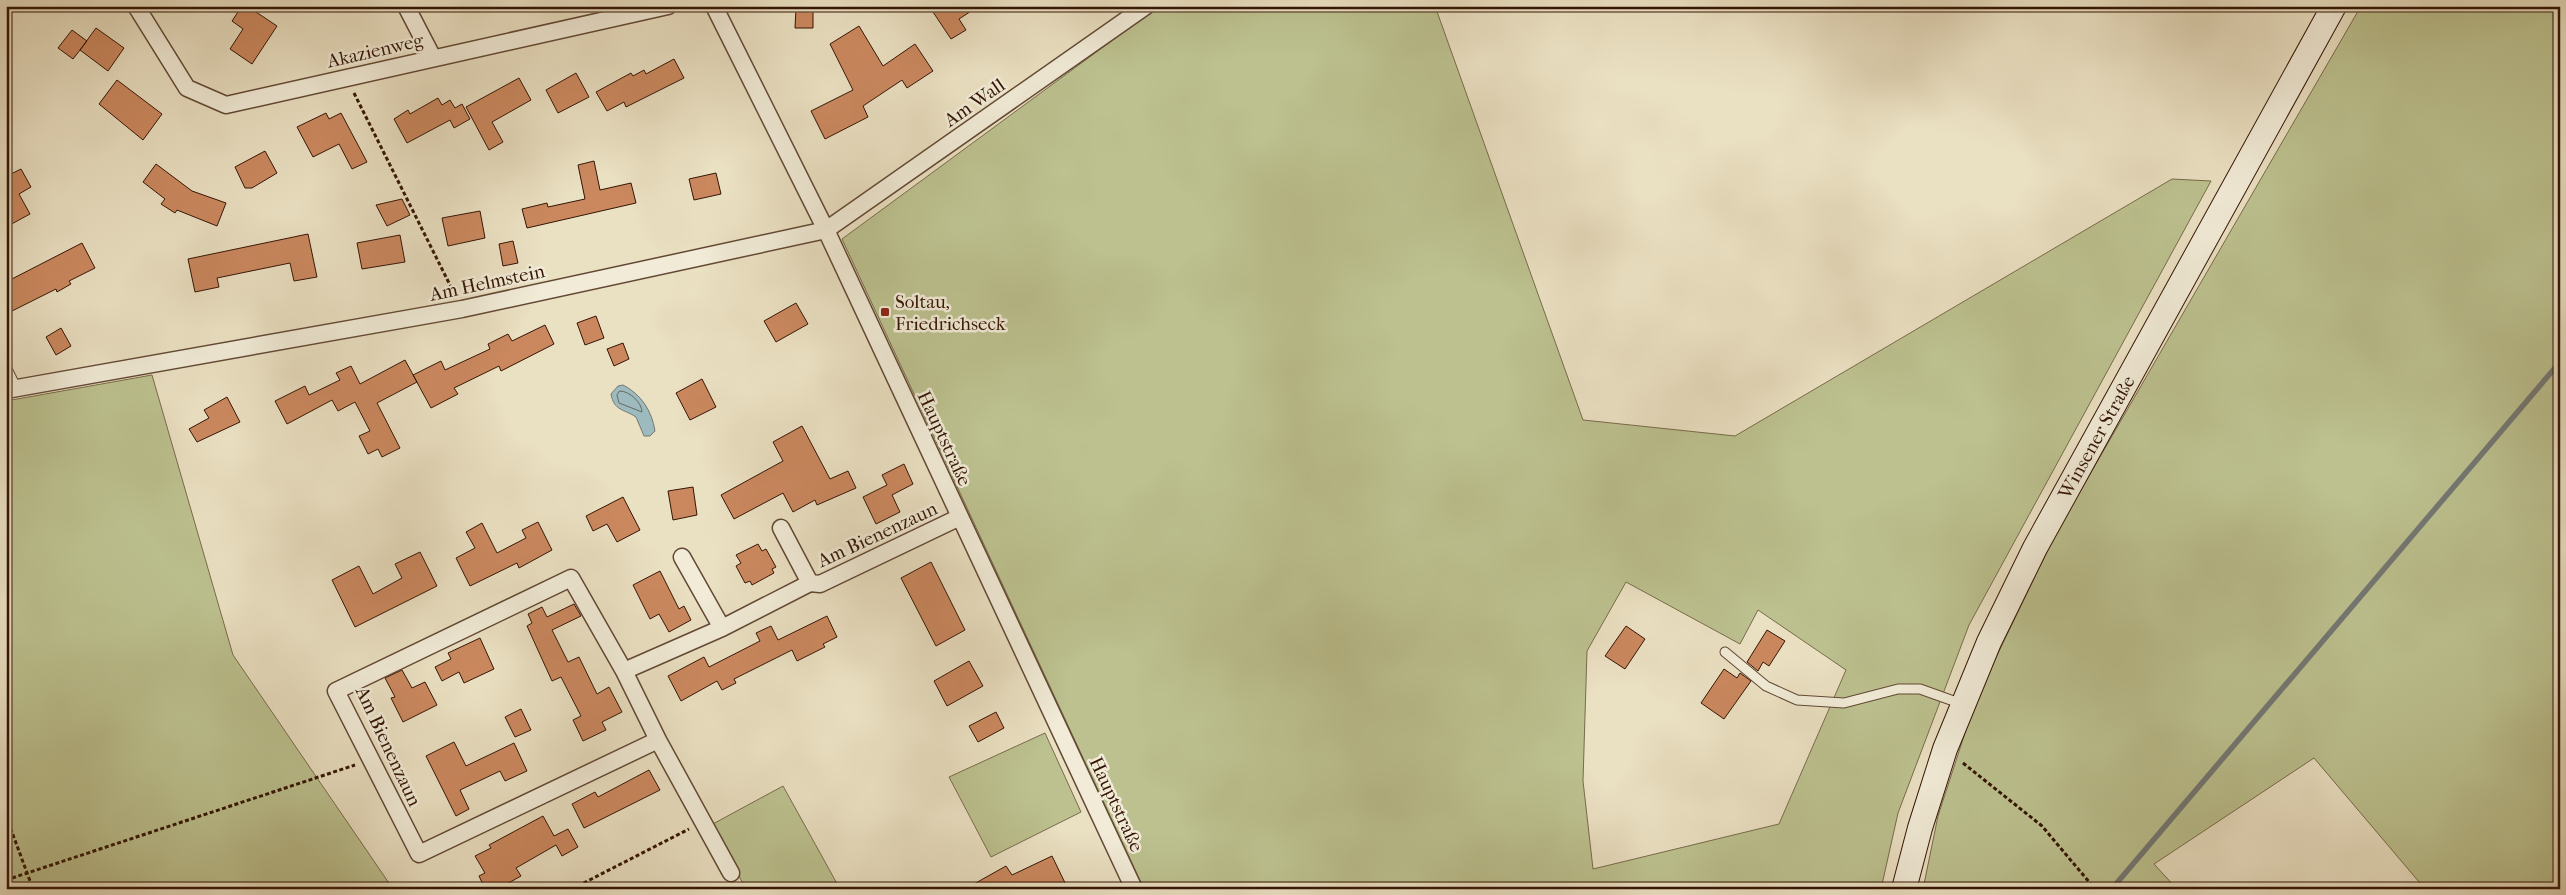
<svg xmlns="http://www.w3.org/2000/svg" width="2566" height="895" font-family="'IM FELL French Canon',serif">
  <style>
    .green { fill: #bcc18f; stroke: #786b4a; fill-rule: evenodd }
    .water { fill: #9dbabe; stroke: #737874 }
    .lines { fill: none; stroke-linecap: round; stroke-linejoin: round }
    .shore { stroke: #686862; stroke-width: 1 }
    .stream { stroke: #737874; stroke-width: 5.5 }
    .building { fill: #cb885f; stroke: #341505 }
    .service-casing { stroke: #624834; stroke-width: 11 }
    .minor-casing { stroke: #624834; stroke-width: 19 }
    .secondary-casing { stroke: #341505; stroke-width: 26 }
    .path { stroke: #341505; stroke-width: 3; stroke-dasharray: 4 2.5; stroke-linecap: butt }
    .service { stroke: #f1ebd7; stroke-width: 9 }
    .minor { stroke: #f1ebd7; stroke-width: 16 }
    .secondary { stroke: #f1ebd7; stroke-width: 24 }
    .poi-dot { fill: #8f2418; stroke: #f1ebd7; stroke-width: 2 }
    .labels { text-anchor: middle; stroke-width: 5; stroke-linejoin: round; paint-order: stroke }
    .street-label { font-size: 19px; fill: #341505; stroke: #f1ebd7 }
    .poi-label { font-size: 19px; fill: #341505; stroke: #f1ebd7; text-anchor: start }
  </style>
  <rect width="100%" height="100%" fill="#eae0c2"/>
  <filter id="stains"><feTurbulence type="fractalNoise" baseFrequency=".004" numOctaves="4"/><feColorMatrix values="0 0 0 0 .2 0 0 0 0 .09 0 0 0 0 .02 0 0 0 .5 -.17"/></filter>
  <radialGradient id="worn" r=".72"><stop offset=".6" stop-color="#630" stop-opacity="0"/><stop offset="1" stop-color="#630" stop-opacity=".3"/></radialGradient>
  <path class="green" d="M 1159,6 L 1435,6 L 1583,420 L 1735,436 L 2172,179 L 2211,181 L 1969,625 L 1898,813 L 1881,889 L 1144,889 L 842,239 ZM 1626,582 L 1740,644 L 1758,610 L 1846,670 L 1779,824 L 1593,869 L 1583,781 L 1587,651 Z
    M 2361,6 L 2560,6 L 2560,889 L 2425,889 L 2314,758 L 2154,864 L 2177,889 L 1923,889 L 1938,816 L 1976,699 L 2057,531 Z
    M 152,375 L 233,655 L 393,889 L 6,889 L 6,401 Z
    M 1045,733 L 1081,812 L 991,857 L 949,777 Z
    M 783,786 L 840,889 L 746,889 L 711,825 Z"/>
  <path class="water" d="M 623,385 C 641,394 652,411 655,431 L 650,436 L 644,436 L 636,417 C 624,409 614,411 611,394 L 618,386 Z"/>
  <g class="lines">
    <path class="shore" d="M 620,391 C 630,391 642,403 642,412 L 619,403 L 617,395 Z"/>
    <path class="stream" d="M 2116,884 L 2560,362"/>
  </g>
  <path class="building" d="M 242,6 L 247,6 L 277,26 L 252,64 L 230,49 L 243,29 L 232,21 Z
    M 929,6 L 979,6 L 959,19 L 966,30 L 951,39 Z
    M 796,8 L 813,9 L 813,28 L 795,28 Z
    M 859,26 L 883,66 L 915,44 L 933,71 L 907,88 L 902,80 L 863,106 L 868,117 L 825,139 L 811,111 L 853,90 L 830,44 Z
    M 96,28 L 124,48 L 108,71 L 80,50 Z
    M 72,30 L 87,41 L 73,59 L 58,48 Z
    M 674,59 L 684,78 L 626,107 L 624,102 L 607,111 L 596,92 L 631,73 L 633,76 L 644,70 L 646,74 Z
    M 576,73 L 589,97 L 558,113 L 546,90 Z
    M 519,78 L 531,100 L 492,122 L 503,142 L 489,150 L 466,107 Z
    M 117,80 L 162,114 L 143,140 L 99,104 Z
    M 438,98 L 442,105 L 450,100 L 455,108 L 462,104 L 470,119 L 454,128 L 450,120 L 407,143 L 394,119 L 408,110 L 410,114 Z
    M 326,113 L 329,119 L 341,113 L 367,162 L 352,169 L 339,144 L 313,157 L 297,127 Z
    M 265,151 L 277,173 L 252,188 L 245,188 L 235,167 Z
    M 594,161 L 600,190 L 631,183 L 636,203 L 527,228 L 522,209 L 547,203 L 548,207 L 585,199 L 578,165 Z
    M 156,164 L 192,191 L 226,203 L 217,226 L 177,210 L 175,213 L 161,204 L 165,199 L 143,182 Z
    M 21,169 L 31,187 L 19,194 L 30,214 L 6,227 L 6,171 L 9,175 Z
    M 716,173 L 721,194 L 694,200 L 689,179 Z
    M 402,199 L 410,215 L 387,226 L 376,205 Z
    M 480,211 L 485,238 L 448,246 L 442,218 Z
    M 308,234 L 317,277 L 294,281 L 290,263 L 217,278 L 219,287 L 195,292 L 188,259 Z
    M 400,235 L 405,262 L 362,269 L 357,243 Z
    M 513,241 L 518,263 L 503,266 L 499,244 Z
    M 82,243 L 95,268 L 69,281 L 71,284 L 57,292 L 56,289 L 6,314 L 6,282 Z
    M 796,303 L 808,324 L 776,342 L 764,321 Z
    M 596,316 L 604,338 L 585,345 L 577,323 Z
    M 545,325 L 554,344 L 501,371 L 499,366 L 454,388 L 458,394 L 431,408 L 413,375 L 441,361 L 445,370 L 490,349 L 488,344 L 508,334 L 512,341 Z
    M 61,328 L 71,346 L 56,355 L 46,337 Z
    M 623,343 L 629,359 L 614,366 L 607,349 Z
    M 405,360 L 417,382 L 377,403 L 400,448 L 382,457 L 378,449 L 368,454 L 359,436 L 370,431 L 355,402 L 338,411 L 332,400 L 287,424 L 275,401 L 305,386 L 309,395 L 340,380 L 336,373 L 351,366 L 360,384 Z
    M 702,379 L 716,407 L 690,420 L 676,393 Z
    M 227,397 L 240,422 L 197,442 L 189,429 L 209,418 L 204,410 Z
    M 802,426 L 830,479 L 848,471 L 856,488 L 817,505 L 815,500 L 793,512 L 783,493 L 734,519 L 721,495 L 783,461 L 773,442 Z
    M 904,464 L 913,484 L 892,495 L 900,512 L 876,524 L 863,497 L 887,485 L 882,475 Z
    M 693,487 L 697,515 L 673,520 L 668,491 Z
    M 623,497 L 640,530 L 617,542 L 607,524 L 593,531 L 586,516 Z
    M 538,522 L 552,550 L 519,568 L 517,563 L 470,586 L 456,558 L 475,548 L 466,532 L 482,523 L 497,553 L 526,538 L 522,530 Z
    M 758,544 L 762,551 L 766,549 L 776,567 L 772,569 L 774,573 L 752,585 L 750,581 L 745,583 L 736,566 L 741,563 L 736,555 Z
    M 420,552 L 437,586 L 355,627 L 332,580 L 359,566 L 373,594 L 402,578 L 395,564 Z
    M 931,562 L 965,630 L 936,646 L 901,578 Z
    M 660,571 L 679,609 L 684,606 L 691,620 L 669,632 L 659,614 L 650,619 L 633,585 Z
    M 574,604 L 581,616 L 552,630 L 568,662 L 579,657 L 597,694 L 609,687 L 622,712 L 602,722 L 606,730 L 583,741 L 573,720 L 581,716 L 561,677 L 552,681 L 527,626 L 532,623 L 528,614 L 542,607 L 547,617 Z
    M 827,616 L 837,637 L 823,644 L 825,647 L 797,661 L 792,650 L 734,679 L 736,683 L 722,690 L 717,681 L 681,701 L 668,676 L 704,657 L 709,667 L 760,641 L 756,633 L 771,626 L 778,640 Z
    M 1626,626 L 1645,639 L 1625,669 L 1605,656 Z
    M 1767,630 L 1785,641 L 1769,666 L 1763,662 L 1758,671 L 1747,662 Z
    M 480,638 L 494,669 L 464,683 L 459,672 L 442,681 L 435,667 L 451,659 L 448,653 Z
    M 969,661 L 983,686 L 947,706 L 934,681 Z
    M 1724,669 L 1737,678 L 1740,673 L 1751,681 L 1724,719 L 1701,703 Z
    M 402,670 L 412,688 L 425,682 L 437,705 L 403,722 L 391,698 L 395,697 L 385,678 Z
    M 521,709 L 531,730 L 515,737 L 505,717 Z
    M 996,712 L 1004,728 L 978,742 L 969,726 Z
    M 454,742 L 466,766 L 514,743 L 527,771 L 505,781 L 500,771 L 460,790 L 469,809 L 456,816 L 426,756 Z
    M 649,770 L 660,790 L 584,828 L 572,804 L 595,792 L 598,797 Z
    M 543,816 L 554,836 L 568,829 L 578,847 L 562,856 L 556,845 L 516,868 L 521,876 L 498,889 L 485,889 L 479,876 L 485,873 L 475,856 L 491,848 L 489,845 Z
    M 1052,856 L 1068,889 L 965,889 L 1006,866 L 1012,875 Z"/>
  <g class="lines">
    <defs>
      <path id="service" d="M 6,367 L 17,389
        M 1725,652 L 1766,686 L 1797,700 L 1844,703 L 1898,689 L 1920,689 L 1962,704"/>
      <path id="minor" d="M 136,6 L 187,88 L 226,105 L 668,6
        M 406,6 L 433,58
        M 714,6 L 826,230 L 1134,889
        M 6,390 L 462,309 L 826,230 L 1146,6
        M 781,528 L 810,583
        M 682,557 L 722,628
        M 571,578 L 624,671 L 658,740 L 419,854 L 336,691 Z
        M 624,671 L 722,628 L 810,583 L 820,584 L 960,517
        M 658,740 L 731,873"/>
      <path id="secondary" d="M 1904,889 L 1920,828 L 1945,749 L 1989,642 L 2035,548 L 2334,6"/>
    </defs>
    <use href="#service" class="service-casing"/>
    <use href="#minor" class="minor-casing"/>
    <use href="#secondary" class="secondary-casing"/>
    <path class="path" d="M 354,93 L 454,293
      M 1963,763 L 2042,826 L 2095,889
      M 6,816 L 33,889
      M 6,880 L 355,765
      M 572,889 L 689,829"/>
    <use href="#service" class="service"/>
    <use href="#minor" class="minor"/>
    <use href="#secondary" class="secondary"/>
  </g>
  <rect class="poi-dot" x="880" y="307" width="10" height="10" rx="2.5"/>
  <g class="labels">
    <g class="street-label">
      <text transform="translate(375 50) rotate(-13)" y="7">Akazienweg</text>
      <text transform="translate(974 102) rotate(-35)" y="7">Am Wall</text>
      <text transform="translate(487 282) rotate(-12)" y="7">Am Helmstein</text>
      <text transform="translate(2096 437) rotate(-61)" y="7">Winsener Straße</text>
      <text transform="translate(945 438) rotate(65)" y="7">Hauptstraße</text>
      <text transform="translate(877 534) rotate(-25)" y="7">Am Bienenzaun</text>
      <text transform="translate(389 746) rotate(65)" y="7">Am Bienenzaun</text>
      <text transform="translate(1117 804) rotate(65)" y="7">Hauptstraße</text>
    </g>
    <g class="poi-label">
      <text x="895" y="308">Soltau,<tspan x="895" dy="22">Friedrichseck</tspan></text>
    </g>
  </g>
  <rect width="2566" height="895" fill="none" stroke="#eae0c2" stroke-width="25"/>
  <rect x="8" y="8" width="2551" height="880" fill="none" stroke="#341505" stroke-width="2.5"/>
  <rect x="12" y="12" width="2541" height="870" fill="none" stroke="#341505"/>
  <rect width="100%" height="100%" filter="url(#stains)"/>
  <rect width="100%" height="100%" fill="url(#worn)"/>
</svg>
